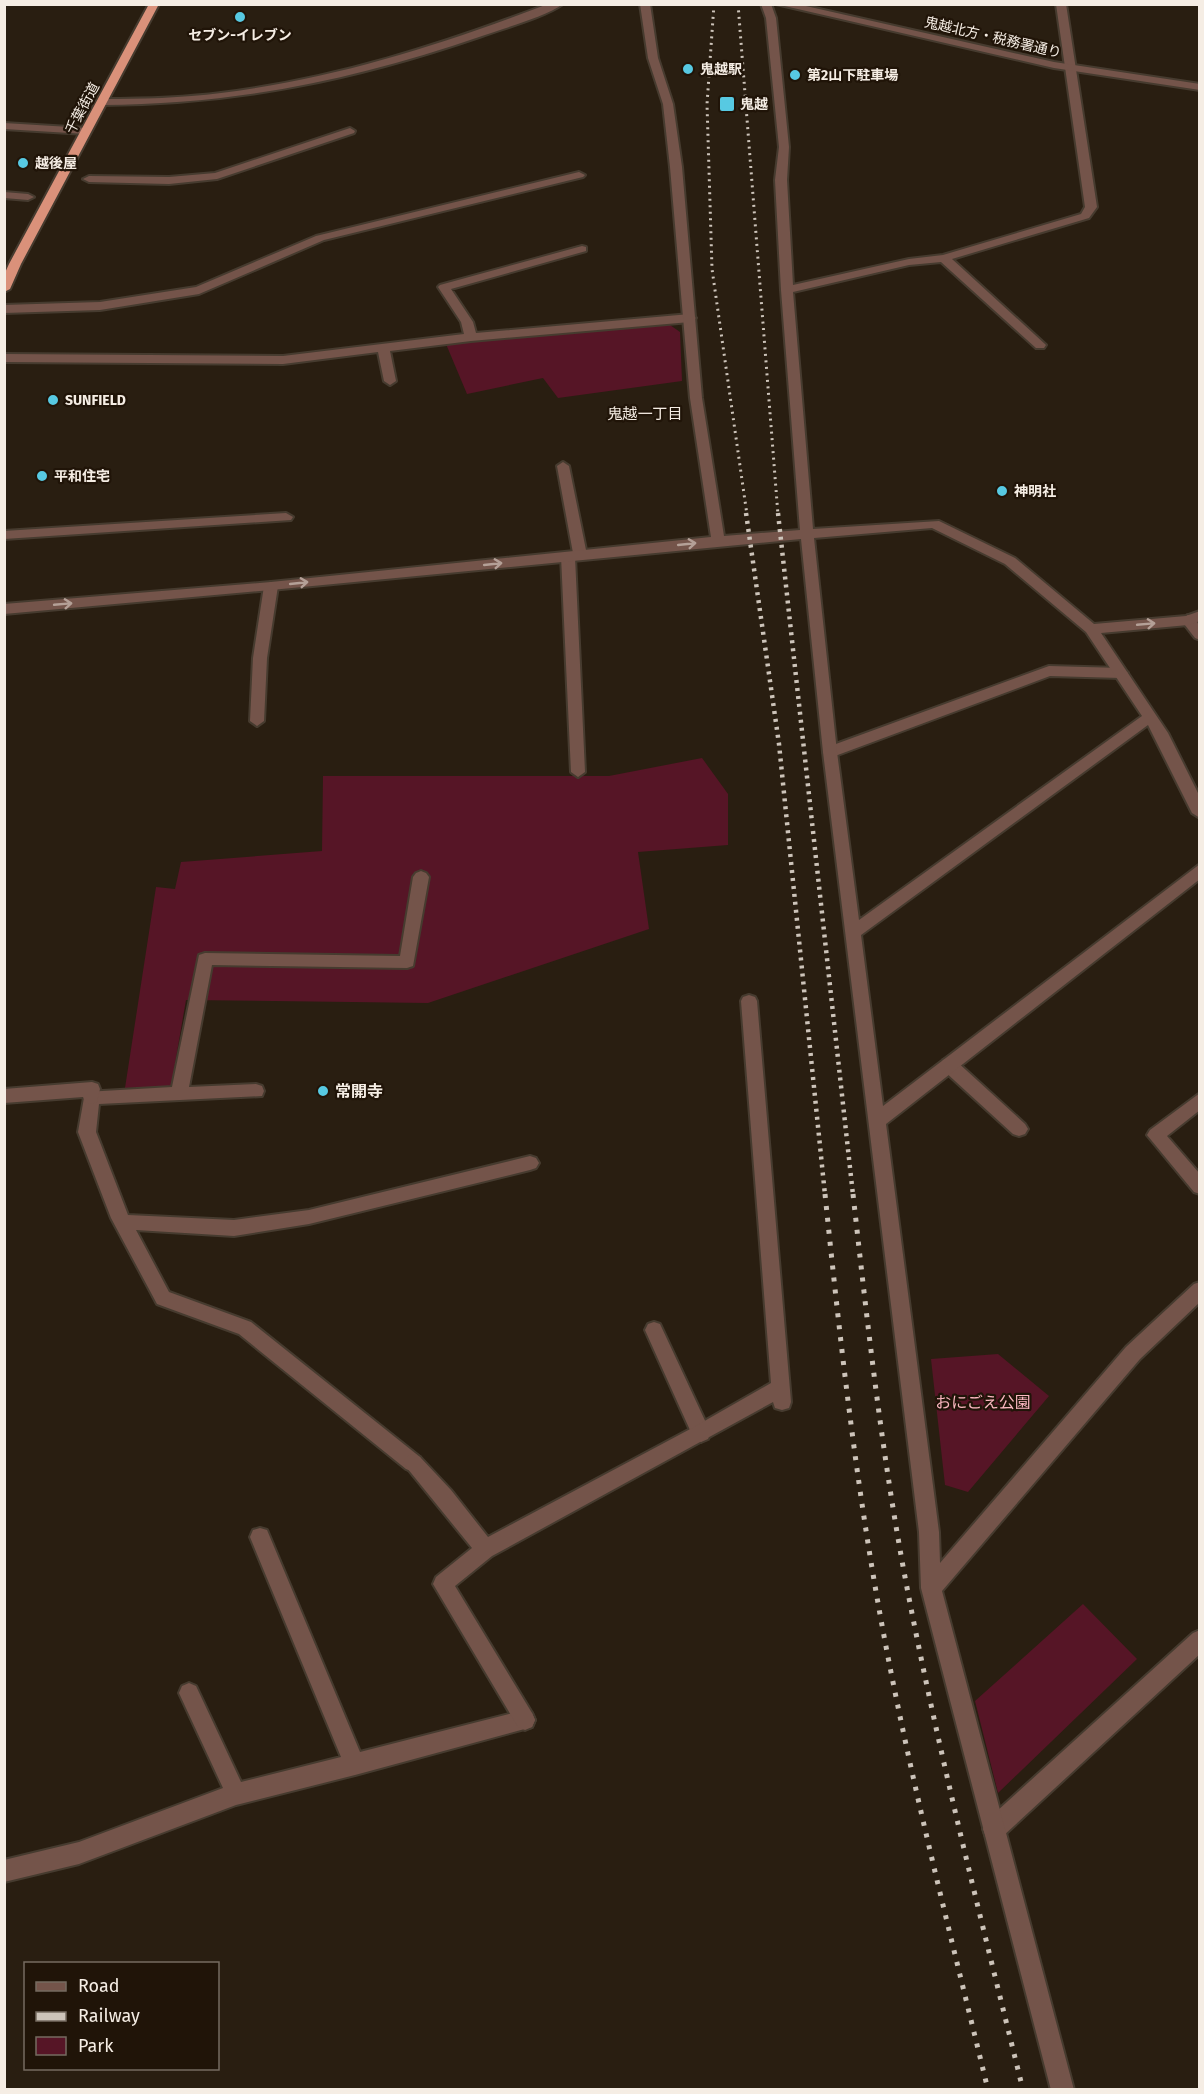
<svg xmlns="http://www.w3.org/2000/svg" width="1204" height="2094" font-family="'Fira Sans','Noto Sans JP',sans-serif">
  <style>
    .green { fill: #561526 }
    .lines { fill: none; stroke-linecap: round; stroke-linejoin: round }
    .service-casing { stroke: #463b2f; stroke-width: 4 }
    .minor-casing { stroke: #463b2f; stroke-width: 4 }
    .tertiary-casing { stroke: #463b2f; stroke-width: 4 }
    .trunk-casing { stroke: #463b2f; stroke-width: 4 }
    .service { fill: #74544a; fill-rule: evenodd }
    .minor { fill: #74544a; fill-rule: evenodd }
    .tertiary { fill: #74544a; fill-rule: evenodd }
    .trunk { fill: #da917a; fill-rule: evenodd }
    .rail-far2 { stroke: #cdc4ba; stroke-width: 3; stroke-dasharray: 2 4.5; stroke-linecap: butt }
    .rail-far1 { stroke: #cdc4ba; stroke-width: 4.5; stroke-dasharray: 3 5; stroke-linecap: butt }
    .rail { stroke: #cdc4ba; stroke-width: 5; stroke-dasharray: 4 8; stroke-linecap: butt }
    .oneway { stroke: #b4a097 }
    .poi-dot { fill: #57c9e2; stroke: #201408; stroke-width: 2 }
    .labels { text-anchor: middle; stroke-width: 4.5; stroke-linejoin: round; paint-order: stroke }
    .far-poi-label { font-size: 14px; font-weight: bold; fill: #f5ede4; stroke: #201408; text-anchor: start }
    .far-street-label { font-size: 14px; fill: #f5ede4; stroke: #201408 }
    .far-neighbourhood-label { font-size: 15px; fill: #f5ede4; stroke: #201408 }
    .poi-label { font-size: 16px; font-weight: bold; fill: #f5ede4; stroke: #201408; text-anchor: start }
    .park-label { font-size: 16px; fill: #fbb7c0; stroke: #201408 }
  </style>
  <rect width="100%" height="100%" fill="#291e11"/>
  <path class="green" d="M 670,325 L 680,332 L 682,381 L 558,398 L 543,378 L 467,394 L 446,344 Z
    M 702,758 L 728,794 L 728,845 L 638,852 L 649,929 L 428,1003 L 186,1000 L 171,1087 L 125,1088 L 156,887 L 175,889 L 181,862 L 322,851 L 323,776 L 609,776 Z
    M 998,1354 L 1049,1396 L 968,1492 L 945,1485 L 931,1359 Z
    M 1083,1604 L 1137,1659 L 998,1793 L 975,1701 Z"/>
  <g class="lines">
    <defs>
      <path id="service" d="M 548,4 L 563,4 C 545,17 504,28 482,36 C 354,80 238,104 102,105 L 97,102 L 102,99 C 142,99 182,98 221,93 C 334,79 441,45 548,4 Z
        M 4,123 L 86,128 L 91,131 L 86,134 L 4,129 Z
        M 350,128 L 355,131 L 354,133 L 217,179 L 169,184 L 89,182 L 83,179 L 89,176 L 169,177 L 215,173 Z
        M 579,172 L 585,175 L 583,177 L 324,240 L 199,294 L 100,310 L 4,313 L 4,305 L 100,302 L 196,287 L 316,236 Z
        M 4,192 L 28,194 L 34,197 L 28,200 L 4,198 Z
        M 582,246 L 586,247 L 586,251 L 451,289 L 473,322 L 476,333 L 690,314 L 696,318 L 690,322 L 471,341 L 390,351 L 396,381 L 390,385 L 384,381 L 378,352 L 283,364 L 4,362 L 4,354 L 283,356 L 464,334 L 461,322 L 438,287 L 440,285 Z
        M 563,462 L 569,466 L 587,555 L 580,559 L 575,557 L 585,772 L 578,777 L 571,772 L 561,556 L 568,552 L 573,553 L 557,466 Z
        M 286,513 L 293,517 L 291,520 L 4,539 L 4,531 Z
        M 271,582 L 278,586 L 267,658 L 264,721 L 257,726 L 250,721 L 253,658 L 264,586 Z
        M 1188,615 C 1200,619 1200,629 1200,640 L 1195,638 L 1181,620 Z
        M 1049,666 L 1121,668 L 1128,673 L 1121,678 L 1050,676 L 835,756 L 825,756 L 823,752 L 825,748 Z
        M 421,871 L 426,873 L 429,877 L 413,966 L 407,968 L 212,965 L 189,1087 L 256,1084 L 262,1086 L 264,1091 L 262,1096 L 99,1104 L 96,1132 L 128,1215 L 234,1220 L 309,1210 L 530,1156 L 536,1158 L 539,1163 L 536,1168 L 530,1170 L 309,1224 L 234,1236 L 136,1230 L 169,1292 L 251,1322 L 420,1457 L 423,1463 L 420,1469 L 413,1472 L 406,1469 L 239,1334 L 157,1304 L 111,1218 L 78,1132 L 85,1092 L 172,1087 L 199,955 L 205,953 L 400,956 L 413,877 L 416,873 Z
        M 949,1058 L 955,1060 L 1025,1124 L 1028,1129 L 1025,1134 L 1019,1136 L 1013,1134 L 943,1070 L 941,1065 L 943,1060 Z
        M 654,1322 L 660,1324 L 708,1427 L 710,1433 L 708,1439 L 701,1442 L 694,1439 L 645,1330 L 648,1324 Z
        M 260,1528 L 267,1530 L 360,1752 L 525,1710 L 532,1713 L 535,1720 L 532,1727 L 355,1775 L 236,1805 L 79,1864 L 4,1882 L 4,1860 L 79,1842 L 223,1788 L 179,1693 L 182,1686 L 189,1683 L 196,1686 L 241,1782 L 341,1757 L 250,1537 L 253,1530 Z
        M 1200,1630 L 1200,1654 L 1002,1837 L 994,1840 L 986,1837 L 983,1829 L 986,1821 L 1193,1633 Z"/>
      <path id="minor" d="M 640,4 L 650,4 L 658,58 L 673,104 L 682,167 L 702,398 L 724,536 L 800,530 L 781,290 L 775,180 L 779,147 L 766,18 L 761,4 L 771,4 L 776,18 L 789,147 L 787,180 L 793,285 L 909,259 L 943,255 L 1081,214 L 1085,207 L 1056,4 L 1066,4 L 1097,207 L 1089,218 L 952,259 L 1046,345 L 1044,348 L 1036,348 L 941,262 L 909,265 L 793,292 L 813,529 L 939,521 L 1015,558 L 1094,624 L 1186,616 L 1200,611 L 1200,621 L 1188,625 L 1101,633 L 1168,733 L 1200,797 L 1200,818 L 1192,813 L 1148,725 L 861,935 L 883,1106 L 1200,864 L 1200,879 L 886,1124 L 939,1532 L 940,1563 L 1126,1347 L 1194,1284 L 1200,1282 L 1200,1302 L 1140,1359 L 942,1591 L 1074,2090 L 1051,2090 L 921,1588 L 919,1532 L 823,752 L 801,539 L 271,590 L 4,614 L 4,604 L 271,582 L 711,537 L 690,398 L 670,167 L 663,104 L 648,58 ZM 932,528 L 1005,564 L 1086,632 L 1142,716 L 859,920 L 837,752 L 814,538 Z
        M 749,995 L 755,997 L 757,1001 L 791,1402 L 789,1408 L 782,1410 L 775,1408 L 773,1402 L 492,1556 L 455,1586 L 532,1713 L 535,1720 L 532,1727 L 525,1730 L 518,1727 L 433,1584 L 436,1577 L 472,1548 L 403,1463 L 406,1457 L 413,1454 L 420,1457 L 451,1490 L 488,1537 L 694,1427 L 771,1383 L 741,1001 L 743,997 Z
        M 92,1082 L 98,1084 L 100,1089 L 97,1102 L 91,1104 L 85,1102 L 83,1097 L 4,1103 L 4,1089 Z
        M 1200,1093 L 1200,1110 L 1167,1136 L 1200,1174 L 1200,1194 L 1194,1192 L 1147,1135 L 1150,1130 Z"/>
      <path id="tertiary" d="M 776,4 L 797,4 L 1054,62 L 1200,84 L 1200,90 L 1054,68 Z"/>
      <path id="trunk" d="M 149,4 L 159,4 L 21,264 L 10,289 L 4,292 L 4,275 L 9,264 Z"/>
    </defs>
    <use href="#service" class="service-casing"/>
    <use href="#minor" class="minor-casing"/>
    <use href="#tertiary" class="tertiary-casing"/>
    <use href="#trunk" class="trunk-casing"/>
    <use href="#service" class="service"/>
    <use href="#minor" class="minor"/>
    <use href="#tertiary" class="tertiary"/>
    <use href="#trunk" class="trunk"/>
    <path class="rail-far2" d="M 714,4 L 707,104 L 712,269 L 747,515
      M 738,4 L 778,515"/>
    <path class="rail-far1" d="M 746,513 L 779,744 L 825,1195
      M 778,513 L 853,1195"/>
    <path class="rail" d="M 825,1194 C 839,1330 854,1467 878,1603 C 907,1767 949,1928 988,2090
      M 853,1194 C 868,1329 883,1465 909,1598 C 941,1763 983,1927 1023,2090"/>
  </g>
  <defs><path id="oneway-shaft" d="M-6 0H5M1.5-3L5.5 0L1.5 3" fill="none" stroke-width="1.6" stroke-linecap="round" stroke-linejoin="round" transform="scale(1.5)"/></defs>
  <g class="oneway">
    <use href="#oneway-shaft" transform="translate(687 544) rotate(-6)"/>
    <use href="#oneway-shaft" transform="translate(493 564) rotate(-6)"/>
    <use href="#oneway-shaft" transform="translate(299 583) rotate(-6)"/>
    <use href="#oneway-shaft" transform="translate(63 604) rotate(-5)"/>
    <use href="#oneway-shaft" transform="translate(1146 624) rotate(-5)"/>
  </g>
  <g class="poi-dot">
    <circle cx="240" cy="17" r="6"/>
    <circle cx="688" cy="69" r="6"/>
    <circle cx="795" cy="75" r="6"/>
    <rect x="719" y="96" width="16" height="16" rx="3"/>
    <circle cx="23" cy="163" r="6"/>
    <circle cx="53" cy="400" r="6"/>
    <circle cx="42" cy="476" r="6"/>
    <circle cx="1002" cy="491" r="6"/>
    <circle cx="323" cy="1091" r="6"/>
  </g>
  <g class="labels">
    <g class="far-poi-label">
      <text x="240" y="40" text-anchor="middle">セブン-イレブン</text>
      <text x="700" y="74">鬼越駅</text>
      <text x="807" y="80">第2山下駐車場</text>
      <text x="740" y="109">鬼越</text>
      <text x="35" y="168">越後屋</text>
      <text x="65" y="405">SUNFIELD</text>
      <text x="54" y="481">平和住宅</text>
      <text x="1014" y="496">神明社</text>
    </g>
    <g class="far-street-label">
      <text transform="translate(993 37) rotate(13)" y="5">鬼越北方・税務署通り</text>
      <text transform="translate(82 108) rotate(-62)" y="5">千葉街道</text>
    </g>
    <g class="far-neighbourhood-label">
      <text x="645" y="419">鬼越一丁目</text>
    </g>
    <g class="poi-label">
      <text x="335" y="1097">常開寺</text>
    </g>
    <g class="park-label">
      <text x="983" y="1408">おにごえ公園</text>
    </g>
  </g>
  <rect width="1204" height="2094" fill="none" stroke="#f5ede4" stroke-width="12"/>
  <rect x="24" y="1962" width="195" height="108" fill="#201408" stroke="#756b60" stroke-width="1.5"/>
  <rect x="36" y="1982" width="30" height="9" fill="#74544a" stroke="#756b60" stroke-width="1.5"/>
  <text x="78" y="1992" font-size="18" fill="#f5ede4">Road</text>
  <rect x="36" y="2012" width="30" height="9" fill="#cdc4ba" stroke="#756b60" stroke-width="1.5"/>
  <text x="78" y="2022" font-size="18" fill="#f5ede4">Railway</text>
  <rect x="36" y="2037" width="30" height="18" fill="#561526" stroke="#756b60" stroke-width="1.5"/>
  <text x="78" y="2052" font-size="18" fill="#f5ede4">Park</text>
</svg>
